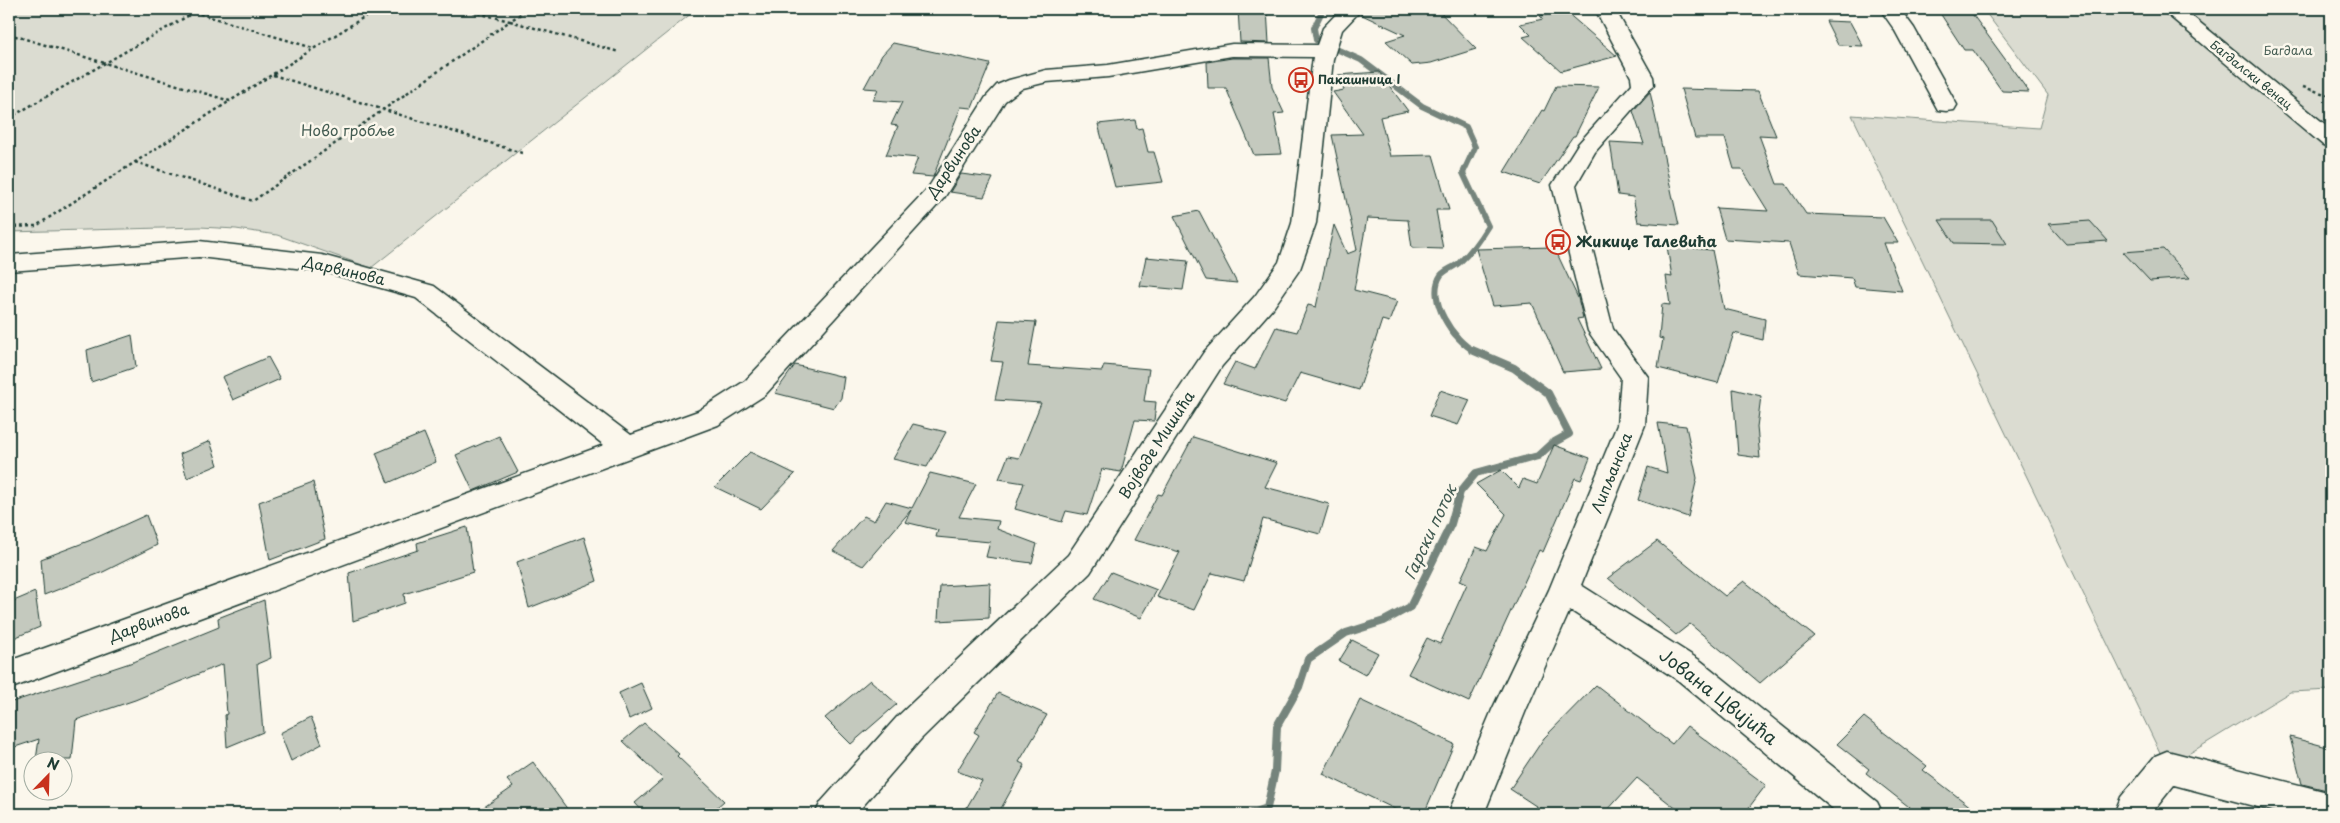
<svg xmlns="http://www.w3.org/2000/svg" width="2340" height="823" font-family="'Playpen Sans',sans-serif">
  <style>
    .green { fill: #dbdcd1; stroke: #7d8c82 }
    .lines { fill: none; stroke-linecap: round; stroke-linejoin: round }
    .stream-far1 { stroke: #74847b; stroke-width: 6 }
    .stream { stroke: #74847b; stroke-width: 8 }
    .building { fill: #c4c9be; stroke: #1f3d34 }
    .minor-casing { stroke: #1f3d34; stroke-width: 3 }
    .path { stroke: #1f3d34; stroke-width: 2.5; stroke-dasharray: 3 3; stroke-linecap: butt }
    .minor { fill: #fbf7ec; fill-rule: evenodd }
    .labels { text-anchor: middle; stroke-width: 5; stroke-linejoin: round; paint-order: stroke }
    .far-park-label { font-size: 12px; fill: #455d53; stroke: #fbf7ec }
    .far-street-label { font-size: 12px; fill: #1f3d34; stroke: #fbf7ec }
    .far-poi-label { font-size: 12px; font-weight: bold; fill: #1f3d34; stroke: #fbf7ec; text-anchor: start }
    .park-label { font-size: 15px; fill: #455d53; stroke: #fbf7ec }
    .street-label { font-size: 15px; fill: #1f3d34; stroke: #fbf7ec }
    .poi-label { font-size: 15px; font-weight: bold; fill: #1f3d34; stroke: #fbf7ec; text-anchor: start }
    .water-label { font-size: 16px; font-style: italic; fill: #425b52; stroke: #fbf7ec }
    .near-street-label { font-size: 18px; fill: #1f3d34; stroke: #fbf7ec }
  </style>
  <rect width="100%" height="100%" fill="#fbf7ec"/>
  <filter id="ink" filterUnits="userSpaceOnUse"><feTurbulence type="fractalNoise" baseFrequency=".02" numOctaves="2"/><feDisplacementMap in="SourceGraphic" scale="10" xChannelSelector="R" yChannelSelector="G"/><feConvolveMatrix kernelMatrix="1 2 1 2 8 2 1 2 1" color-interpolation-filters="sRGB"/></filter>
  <g filter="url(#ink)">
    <path class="green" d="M 9,9 L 697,9 L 371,268 L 277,235 L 236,229 L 200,227 L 9,232 Z
      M 1983,9 L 2331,9 L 2331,690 L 2290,692 L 2167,767 L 1852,115 L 2039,128 L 2048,95 Z"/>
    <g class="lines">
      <path class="stream-far1" d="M 1323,9 L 1314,28 L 1316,40 L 1361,60 L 1422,106 L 1466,127 L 1475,147 L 1463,173 L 1488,226 C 1480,239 1471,252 1460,262 C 1455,267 1445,270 1441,275 C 1425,298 1454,342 1475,351"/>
      <path class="stream" d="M 1250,814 L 1267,808 L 1275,771 L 1277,726 L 1299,687 L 1308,659 L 1346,633 L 1384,621 L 1410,607 L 1451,524 L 1460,492 L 1476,473 L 1538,456 L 1551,444 L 1569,434 L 1548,393 L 1514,368 L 1472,350"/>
    </g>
    <path class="building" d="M 1238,9 L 1267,9 L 1269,43 L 1240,42 Z
      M 1364,9 L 1437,9 L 1476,49 L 1431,63 L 1412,65 L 1386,41 L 1405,35 L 1360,14 Z
      M 1938,10 L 1970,11 L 2029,92 L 2002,91 L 1973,50 L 1964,50 Z
      M 1565,11 L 1617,56 L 1561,71 L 1523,37 L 1531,35 L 1520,24 L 1543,19 L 1540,16 Z
      M 1826,21 L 1850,22 L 1863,46 L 1838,45 Z
      M 893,43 L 990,64 L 972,108 L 961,107 L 933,177 L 911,175 L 918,158 L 886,155 L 898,126 L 891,125 L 902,102 L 873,100 L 878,89 L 864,88 L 882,55 Z
      M 1232,58 L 1269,58 L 1272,87 L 1284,113 L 1274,114 L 1282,154 L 1254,155 L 1226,88 L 1208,88 L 1207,62 Z
      M 1379,72 L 1408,111 L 1380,117 L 1390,156 L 1433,155 L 1449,210 L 1436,210 L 1443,249 L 1412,248 L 1408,220 L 1367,218 L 1354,290 L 1397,301 L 1389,322 L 1382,320 L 1359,390 L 1300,373 L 1285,403 L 1223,384 L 1235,362 L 1255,369 L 1276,327 L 1297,332 L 1308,305 L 1316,307 L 1334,225 L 1347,254 L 1357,250 L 1332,135 L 1363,134 L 1333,92 L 1344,90 L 1338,75 Z
      M 1556,86 L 1599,87 L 1575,136 L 1573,136 L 1540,184 L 1504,172 L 1542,110 L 1544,111 Z
      M 1681,89 L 1758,91 L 1776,136 L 1759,135 L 1777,184 L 1786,184 L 1806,214 L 1883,217 L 1898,243 L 1884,243 L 1902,291 L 1855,287 L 1852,278 L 1799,274 L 1789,243 L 1725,239 L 1716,208 L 1768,211 L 1742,169 L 1734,169 L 1725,138 L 1695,138 Z
      M 1650,92 L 1672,194 L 1679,225 L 1638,222 L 1633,197 L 1618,195 L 1610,142 L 1644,144 L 1633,111 Z
      M 1135,120 L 1137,129 L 1142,128 L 1148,152 L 1154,152 L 1163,182 L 1115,187 L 1098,124 Z
      M 961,174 L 993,178 L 984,197 L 950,192 Z
      M 1199,211 L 1237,283 L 1206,280 L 1174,216 Z
      M 1939,220 L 1992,220 L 2007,244 L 1954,243 Z
      M 2090,221 L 2108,241 L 2066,244 L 2048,224 Z
      M 1667,246 L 1712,250 L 1724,309 L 1765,319 L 1763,340 L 1734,333 L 1718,383 L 1658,368 L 1663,339 L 1659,338 L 1662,304 L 1670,305 L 1666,276 L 1672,277 Z
      M 1554,247 L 1578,298 L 1583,318 L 1577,319 L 1601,369 L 1563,372 L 1532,303 L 1493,306 L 1476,249 Z
      M 2163,249 L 2190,278 L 2150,281 L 2123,252 Z
      M 1146,257 L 1188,261 L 1183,290 L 1140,286 Z
      M 999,320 L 1036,322 L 1028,366 L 1102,371 L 1104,365 L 1149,369 L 1144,401 L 1156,402 L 1154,421 L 1135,420 L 1121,472 L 1102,469 L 1087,515 L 1066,511 L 1062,522 L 1015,509 L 1024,483 L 999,479 L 1008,456 L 1019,458 L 1041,403 L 995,400 L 1003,362 L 991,361 Z
      M 132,335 L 136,367 L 91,382 L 87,350 Z
      M 268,357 L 280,379 L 233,400 L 222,377 Z
      M 795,365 L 844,377 L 841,398 L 834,408 L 775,393 Z
      M 1733,389 L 1761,396 L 1757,427 L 1760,458 L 1738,455 Z
      M 1440,390 L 1470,400 L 1458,425 L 1429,416 Z
      M 1658,423 L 1686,426 L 1697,478 L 1688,517 L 1638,500 L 1648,467 L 1667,473 Z
      M 913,424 L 946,432 L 927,467 L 893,459 Z
      M 424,433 L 436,462 L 388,483 L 376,453 Z
      M 499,436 L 518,472 L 473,491 L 456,455 Z
      M 1193,437 L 1277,463 L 1265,487 L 1329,504 L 1320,534 L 1263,519 L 1244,581 L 1212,573 L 1194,610 L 1157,597 L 1180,552 L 1134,540 L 1158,494 L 1162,495 Z
      M 210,441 L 218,465 L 187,478 L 180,454 Z
      M 1554,445 L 1590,458 L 1581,480 L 1575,478 L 1543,552 L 1539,550 L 1469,702 L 1408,674 L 1427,638 L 1440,644 L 1467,584 L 1460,581 L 1476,547 L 1487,551 L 1506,514 L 1476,484 L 1501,470 L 1519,488 L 1523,479 L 1537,484 Z
      M 750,452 L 795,474 L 761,509 L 715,487 Z
      M 930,473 L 976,484 L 959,517 L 999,521 L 997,529 L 1037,544 L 1032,563 L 986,557 L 990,542 L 936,537 L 938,530 L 905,522 L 911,510 L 863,566 L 833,551 L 864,516 L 874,521 L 886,501 L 912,508 Z
      M 313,482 L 325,539 L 270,560 L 259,502 Z
      M 146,515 L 157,545 L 103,572 L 44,595 L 41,559 L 91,540 Z
      M 467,527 L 473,572 L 404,594 L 405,603 L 353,621 L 349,573 L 418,550 L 417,543 Z
      M 584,537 L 597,581 L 529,608 L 517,562 Z
      M 1657,541 L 1725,596 L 1744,581 L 1814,636 L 1760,683 L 1690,624 L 1676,635 L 1608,578 Z
      M 1111,572 L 1157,590 L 1141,618 L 1094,599 Z
      M 990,583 L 989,618 L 938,621 L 940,586 Z
      M 35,592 L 40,627 L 9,640 L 9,603 Z
      M 264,600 L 271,658 L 257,664 L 263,732 L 227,747 L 225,715 L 227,714 L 223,664 L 135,700 L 76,720 L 72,760 L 36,760 L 39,739 L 9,749 L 9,703 L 136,661 L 219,627 L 218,618 Z
      M 1352,640 L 1378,653 L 1365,675 L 1339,661 Z
      M 870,680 L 897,704 L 851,744 L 825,718 Z
      M 641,683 L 652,708 L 629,719 L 619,693 Z
      M 1596,685 L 1672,744 L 1687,726 L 1766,785 L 1744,814 L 1683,814 L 1637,778 L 1604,814 L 1548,814 L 1510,789 L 1544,738 Z
      M 998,693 L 1047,715 L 1019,762 L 1025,765 L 998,814 L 963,814 L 982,781 L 957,771 L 979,735 L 974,732 Z
      M 1360,700 L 1454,744 L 1424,814 L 1405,814 L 1323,774 Z
      M 311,717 L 322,744 L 291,761 L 280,733 Z
      M 1864,717 L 1927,766 L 1923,770 L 1980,814 L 1918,814 L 1866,773 L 1869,769 L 1837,744 Z
      M 644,723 L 679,754 L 677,756 L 724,801 L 709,814 L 645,814 L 635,803 L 663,779 L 623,741 Z
      M 2290,737 L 2331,748 L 2331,791 L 2302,784 Z
      M 533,762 L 571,814 L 474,814 L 513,787 L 507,780 Z"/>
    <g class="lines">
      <defs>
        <path id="minor" d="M 1341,9 L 1362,9 L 1342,30 L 1333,59 L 1316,223 L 1300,269 L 1273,308 L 1222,366 L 1090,573 L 921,739 L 856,814 L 815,814 L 821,802 L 897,717 L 1068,555 L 1204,352 L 1255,296 L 1279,262 L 1292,223 L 1313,57 L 1232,56 L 1108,77 L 1047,82 L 1023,88 L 1013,95 L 1005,101 L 944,198 L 765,395 L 718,425 L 9,689 L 9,661 L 604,445 L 416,298 L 322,271 L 199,257 L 9,271 L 9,255 L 199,241 L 322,255 L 434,286 L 631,435 L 698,411 L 745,381 L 928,188 L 986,97 L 997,85 L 1009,80 L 1046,70 L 1108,65 L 1232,44 L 1317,45 L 1323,28 Z
          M 1595,9 L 1615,9 L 1653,77 L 1654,85 L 1650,89 L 1595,152 L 1576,185 L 1613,329 L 1648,377 L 1645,425 L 1581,585 L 1701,661 L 1877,802 L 1883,814 L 1839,814 L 1679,681 L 1570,610 L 1526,710 L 1484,814 L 1448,814 L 1492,710 L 1549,590 L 1617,425 L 1621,378 L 1588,331 L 1552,185 L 1578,144 L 1632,84 L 1631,77 Z
          M 1880,9 L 1900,9 L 1914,28 L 1957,105 L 1954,110 L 1946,111 L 1938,110 L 1894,29 Z
          M 2161,9 L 2183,9 L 2331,129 L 2331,147 L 2323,145 Z
          M 2167,751 L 2331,793 L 2331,814 L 2284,814 L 2174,785 L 2151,814 L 2114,814 L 2121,797 L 2155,756 Z"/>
      </defs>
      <use href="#minor" class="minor-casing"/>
      <path class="path" d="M 461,9 L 510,21 L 528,9
        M 194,12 L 313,48
        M 9,34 L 230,101 L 377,9
        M 273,75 L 522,153
        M 2303,87 L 2331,96
        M 9,118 L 200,9
        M 135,162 L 253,201 L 510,21 L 619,52
        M 9,227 L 36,226 L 230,101"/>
      <use href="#minor" class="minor"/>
    </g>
  </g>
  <defs>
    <symbol id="bus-ring" viewBox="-11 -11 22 22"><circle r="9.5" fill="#fbf7ec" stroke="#c8321e" stroke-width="1.5"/><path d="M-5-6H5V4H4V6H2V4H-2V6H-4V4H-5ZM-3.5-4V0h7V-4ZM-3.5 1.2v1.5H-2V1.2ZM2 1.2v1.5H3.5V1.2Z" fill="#c8321e"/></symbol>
  </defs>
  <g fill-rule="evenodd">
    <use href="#bus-ring" x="1287" y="66" width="28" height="28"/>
    <use href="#bus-ring" x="1544" y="228" width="28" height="28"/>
  </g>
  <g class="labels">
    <g class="far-park-label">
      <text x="2288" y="55">Багдала</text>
    </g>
    <g class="far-street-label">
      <text transform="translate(2251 75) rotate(39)" y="4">Багдалски венац</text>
    </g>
    <g class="far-poi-label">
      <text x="1318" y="84">Пакашница I</text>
    </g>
    <g class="park-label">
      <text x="348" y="136">Ново гробље</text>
    </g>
    <g class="street-label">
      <text transform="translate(954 162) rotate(-56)" y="5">Дарвинова</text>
      <text transform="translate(344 271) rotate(13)" y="5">Дарвинова</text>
      <text transform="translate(1157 445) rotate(-57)" y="5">Војводе Мишића</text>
      <text transform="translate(1612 473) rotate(-68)" y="5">Липљанска</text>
      <text transform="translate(149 623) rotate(-20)" y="5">Дарвинова</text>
    </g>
    <g class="poi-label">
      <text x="1576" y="247">Жикице Талевића</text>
    </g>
    <g class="water-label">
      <text transform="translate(1430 532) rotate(-65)" y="6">Гарски поток</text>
    </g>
    <g class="near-street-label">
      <text transform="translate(1718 697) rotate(38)" y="6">Јована Цвијића</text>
    </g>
  </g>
  <rect width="2340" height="823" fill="none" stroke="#fbf7ec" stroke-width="30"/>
  <rect x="15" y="15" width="2310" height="793" fill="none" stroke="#1f3d34" stroke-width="2" filter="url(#ink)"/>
  <g transform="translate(48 776) rotate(23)"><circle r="24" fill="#fbf7ec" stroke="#a3ada2"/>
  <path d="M0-4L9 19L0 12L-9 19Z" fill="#c8321e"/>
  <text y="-8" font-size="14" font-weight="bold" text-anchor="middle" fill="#1f3d34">N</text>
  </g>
</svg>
